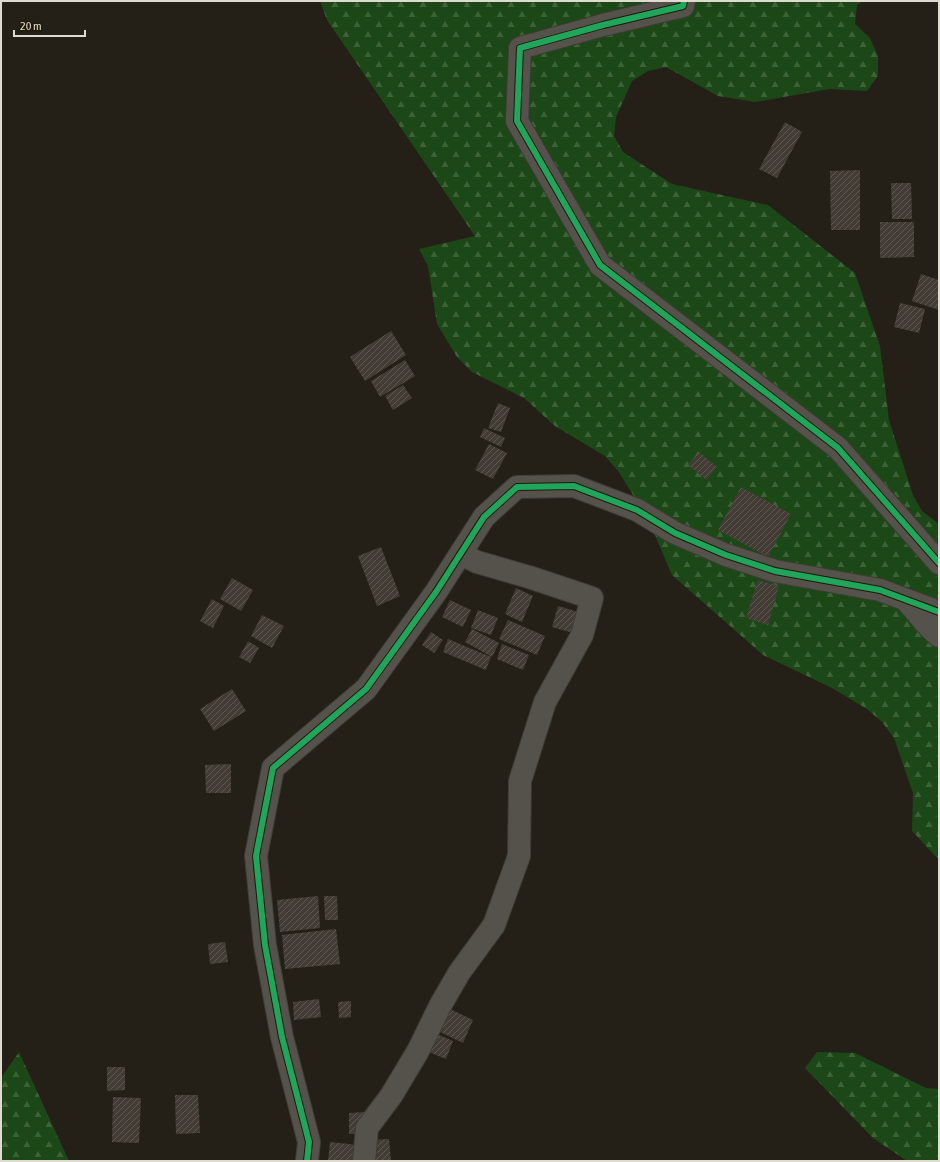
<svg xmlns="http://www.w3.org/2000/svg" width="940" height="1162" font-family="'Asap Condensed',sans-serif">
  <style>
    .forest { fill: url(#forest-firs) }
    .building { fill: url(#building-hatch) }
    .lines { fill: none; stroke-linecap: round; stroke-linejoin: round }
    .minor-casing { stroke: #3f3c35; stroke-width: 24 }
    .minor { stroke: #55524b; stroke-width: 22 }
    .cycleway-casing { stroke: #201908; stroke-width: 8 }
    .cycleway { stroke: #20a55d; stroke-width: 6 }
  </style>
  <defs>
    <pattern id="forest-firs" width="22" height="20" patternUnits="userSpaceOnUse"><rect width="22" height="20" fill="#1c4817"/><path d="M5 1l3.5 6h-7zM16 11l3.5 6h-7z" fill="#3d6238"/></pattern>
    <pattern id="building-hatch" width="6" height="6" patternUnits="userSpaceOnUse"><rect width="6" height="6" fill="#423c35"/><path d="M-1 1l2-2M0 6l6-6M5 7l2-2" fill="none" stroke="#5d5851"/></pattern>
  </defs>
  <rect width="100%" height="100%" fill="#242017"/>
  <path class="forest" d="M 320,1 L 863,1 L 857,5 L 855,24 L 870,38 L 878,56 L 878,76 L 867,91 L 830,89 L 755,102 L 718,96 L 666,67 L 648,71 L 632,81 L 616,117 L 614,136 L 623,152 L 672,184 L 768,205 L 855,273 L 880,346 L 889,420 L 913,495 L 922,511 L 939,524 L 939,860 L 912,831 L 913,793 L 894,738 L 882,722 L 867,709 L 832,688 L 763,655 L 672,575 L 649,521 L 619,472 L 605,456 L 555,426 L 524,398 L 472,372 L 457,357 L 437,324 L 428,266 L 419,249 L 475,236 L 327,20 Z
    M 19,1052 L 69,1161 L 1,1161 L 1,1078 Z
    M 817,1052 L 855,1053 L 926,1088 L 939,1089 L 939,1161 L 907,1161 L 873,1138 L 805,1068 Z"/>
  <path class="building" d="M 785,122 L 802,132 L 777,178 L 759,169 Z
    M 860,170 L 860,230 L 831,230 L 830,171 Z
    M 891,183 L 911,183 L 912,219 L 892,219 Z
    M 880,222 L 914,222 L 914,257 L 880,258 Z
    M 921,274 L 939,280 L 939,310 L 912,301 Z
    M 900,303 L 925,309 L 919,333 L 894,327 Z
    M 391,331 L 406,355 L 365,381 L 350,357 Z
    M 405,360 L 415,376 L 380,397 L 371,381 Z
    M 403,385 L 412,398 L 393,410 L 385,396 Z
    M 498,403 L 510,408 L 501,432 L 488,428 Z
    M 484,428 L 505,438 L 501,447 L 480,437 Z
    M 489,444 L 507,453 L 493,479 L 475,470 Z
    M 699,452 L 717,467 L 706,480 L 688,465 Z
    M 741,487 L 791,514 L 768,557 L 718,530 Z
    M 381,547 L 400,596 L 377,606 L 358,556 Z
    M 232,578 L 253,590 L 241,611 L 220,599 Z
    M 758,580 L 779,586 L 768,625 L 746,618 Z
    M 516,588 L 533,596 L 522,622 L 505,614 Z
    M 212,599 L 224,606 L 213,628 L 200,621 Z
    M 450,600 L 471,610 L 463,627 L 442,617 Z
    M 558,606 L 585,614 L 580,635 L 552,627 Z
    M 478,610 L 498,618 L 491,635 L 471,628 Z
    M 262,615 L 284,626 L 272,648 L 251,636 Z
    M 508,620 L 545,636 L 537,655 L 499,639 Z
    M 472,629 L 499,643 L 492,657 L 465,642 Z
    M 431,632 L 443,640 L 434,653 L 422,645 Z
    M 448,639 L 491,657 L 486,670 L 443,652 Z
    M 248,641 L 259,648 L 250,663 L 239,657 Z
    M 502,644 L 529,655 L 523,670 L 497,659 Z
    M 232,689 L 246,711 L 214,731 L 200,709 Z
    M 231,764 L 231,793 L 206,793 L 205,765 Z
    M 318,896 L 320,928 L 280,932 L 277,900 Z
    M 324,896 L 337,896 L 338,920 L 325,920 Z
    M 336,929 L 340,964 L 285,969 L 282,935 Z
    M 225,942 L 228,962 L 210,964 L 208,944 Z
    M 319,999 L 321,1017 L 294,1020 L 293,1002 Z
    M 351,1001 L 351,1017 L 339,1018 L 338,1002 Z
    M 446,1007 L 473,1020 L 463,1043 L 436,1030 Z
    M 434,1033 L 453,1041 L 446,1059 L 426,1051 Z
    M 107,1067 L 125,1067 L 125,1090 L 107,1091 Z
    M 175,1095 L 198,1095 L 200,1133 L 176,1134 Z
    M 113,1097 L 141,1098 L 139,1143 L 112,1142 Z
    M 364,1112 L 365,1134 L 349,1134 L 349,1113 Z
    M 389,1139 L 391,1161 L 370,1161 L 369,1140 Z
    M 330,1142 L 358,1145 L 356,1161 L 328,1161 Z"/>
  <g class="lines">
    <defs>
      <path id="minor" d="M 684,1 L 683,6 L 603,25 L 520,48 L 517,121 L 600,265 L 838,448 L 939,563
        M 906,600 L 929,627 L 939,636
        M 307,1161 L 309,1142 L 282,1037 L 265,945 L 256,856 L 273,768 L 366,689 L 436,592 L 484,517 L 517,487 L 574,486 L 637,510 L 675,533 L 726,555 L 775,571 L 880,590 L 939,612
        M 364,1161 L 367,1128 L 391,1096 L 418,1051 L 440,1006 L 459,973 L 494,925 L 519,856 L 520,781 L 545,702 L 582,635 L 592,598 L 529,577 L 477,562 L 461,554"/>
    </defs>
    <use href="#minor" class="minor-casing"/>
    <use href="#minor" class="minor"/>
    <defs>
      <path id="cycleway" d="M 684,1 L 683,6 L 603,25 L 520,48 L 517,121 L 600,265 L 838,448 L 939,563
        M 307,1161 L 309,1142 L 282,1037 L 265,945 L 256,856 L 273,768 L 366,689 L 436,592 L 484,517 L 517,487 L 574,486 L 637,510 L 675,533 L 726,555 L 775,571 L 880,590 L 939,612"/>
    </defs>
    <use href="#cycleway" class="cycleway-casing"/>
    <use href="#cycleway" class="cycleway"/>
  </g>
  <rect width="940" height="1162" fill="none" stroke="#e0dbd0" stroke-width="4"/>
  <path d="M14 30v6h71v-6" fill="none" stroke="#e0dbd0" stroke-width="2"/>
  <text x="20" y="30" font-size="12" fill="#e0dbd0" stroke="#201908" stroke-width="3" paint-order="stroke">20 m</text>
</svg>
